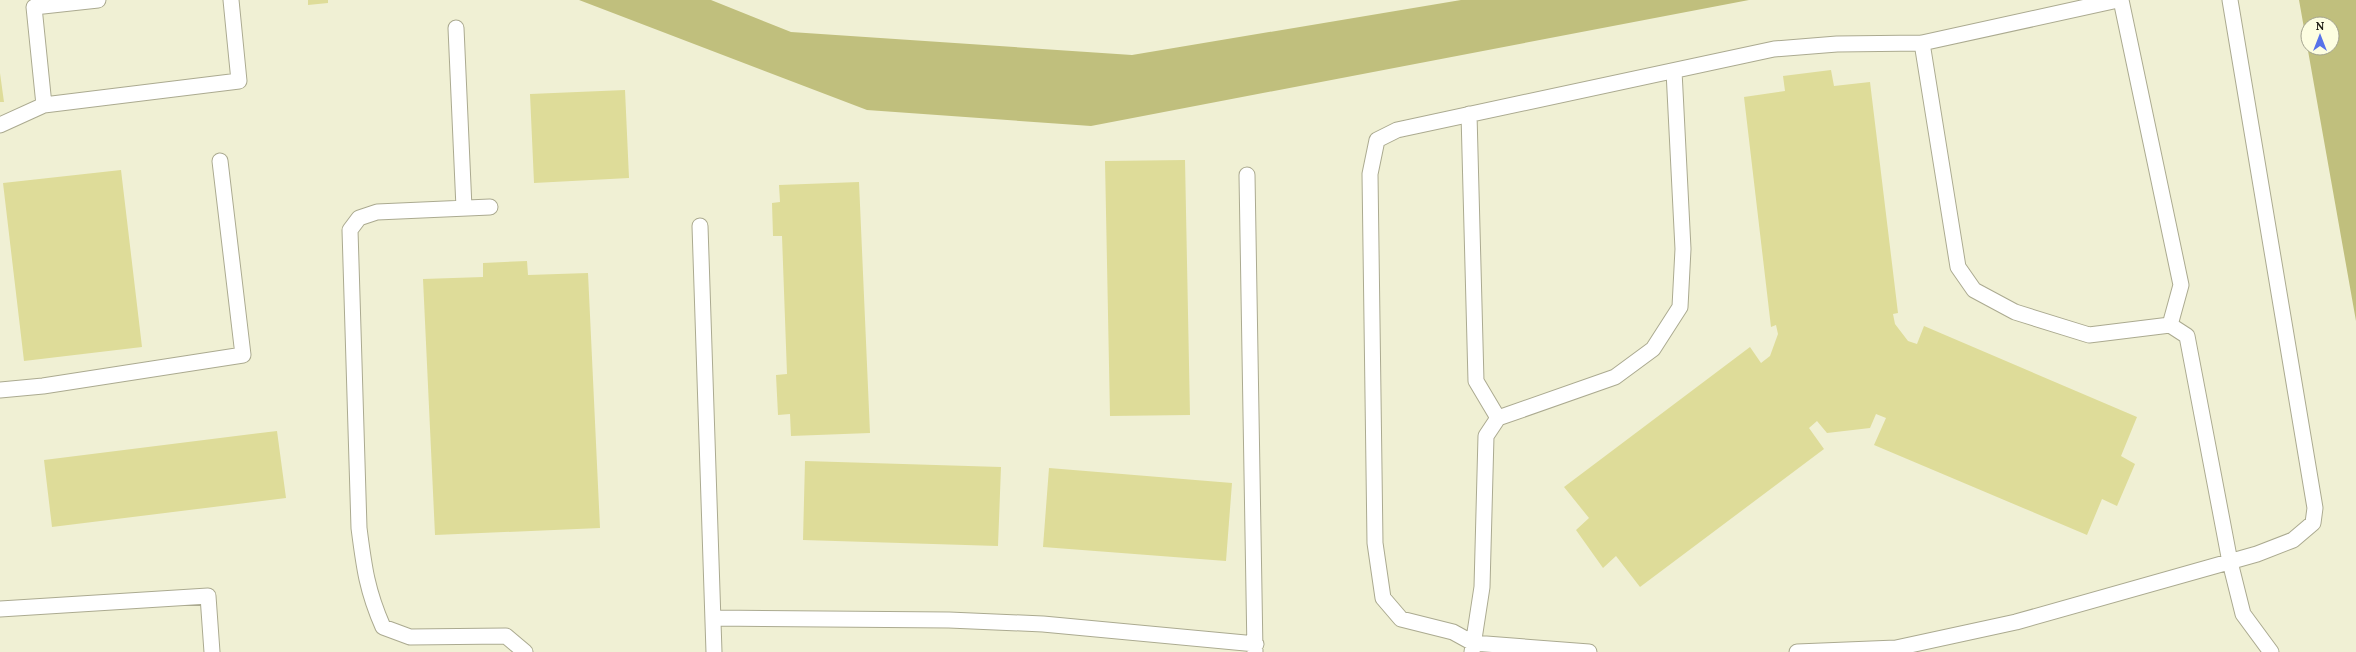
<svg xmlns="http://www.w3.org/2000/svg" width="2356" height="652" font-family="Lora,serif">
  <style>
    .forest { fill: #c0bf7d; fill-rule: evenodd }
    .building { fill: #dedc99 }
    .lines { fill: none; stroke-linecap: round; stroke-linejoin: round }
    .service-casing { stroke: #abaa90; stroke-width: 17 }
    .service { stroke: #fff; stroke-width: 15 }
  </style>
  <rect width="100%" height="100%" fill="#f0f0d4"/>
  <path class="forest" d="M 579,0 L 711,0 L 791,32 L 1132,55 L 1461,0 L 1749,0 L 1091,126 L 867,110 Z
    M 2299,0 L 2356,0 L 2356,321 ZM 2308,24 L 2332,24 L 2332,48 L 2308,48 Z"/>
  <path class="building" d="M 308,0 L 328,0 L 328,3 L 308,5 Z
    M 1831,70 L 1834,86 L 1870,82 L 1898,313 L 1893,314 L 1895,324 L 1908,341 L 1917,344 L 1924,326 L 2137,417 L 2121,456 L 2135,464 L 2117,506 L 2102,499 L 2087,535 L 1874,445 L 1886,418 L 1876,414 L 1870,428 L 1827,433 L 1817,421 L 1809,428 L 1824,449 L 1640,587 L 1616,556 L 1603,568 L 1576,530 L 1589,518 L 1564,487 L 1750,347 L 1761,363 L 1770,356 L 1778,334 L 1776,325 L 1771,327 L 1744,97 L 1785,91 L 1783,76 Z
    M 0,73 L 4,102 L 0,102 Z
    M 625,90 L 629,178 L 534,183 L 530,94 Z
    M 1185,160 L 1190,415 L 1110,416 L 1105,161 Z
    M 121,170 L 142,347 L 24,361 L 3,183 Z
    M 859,182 L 870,433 L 791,436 L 790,414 L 778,415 L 776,375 L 787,374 L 782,236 L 773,236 L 772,203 L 780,202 L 779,185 Z
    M 527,261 L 528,275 L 588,273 L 600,528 L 435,535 L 423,279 L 483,277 L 483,263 Z
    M 277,431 L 286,498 L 52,527 L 44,460 Z
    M 805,461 L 1001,467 L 998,546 L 803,540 Z
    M 1049,468 L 1232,483 L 1226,561 L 1043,547 Z"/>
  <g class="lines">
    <defs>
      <path id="service" d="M 2121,0 L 2181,285 L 2170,325
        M 456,28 L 464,208
        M 1922,43 L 1958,267 L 1974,290 L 2015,312 L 2089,335 L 2170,325 L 2187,336 L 2230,562 L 2243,614 L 2271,652
        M 44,105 L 34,7 L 98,0
        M 1469,114 L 1476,381 L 1498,418
        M 0,125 L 44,105 L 239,81 L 231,0
        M 1247,175 L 1255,652
        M 490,207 L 377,212 L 359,218 L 350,230 L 359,528 C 364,567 367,591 383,627 L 410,637 L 506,636 L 525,652
        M 700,226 L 714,652
        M 0,390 L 43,386 L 243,355 L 220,161
        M 0,609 L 208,596 L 212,652
        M 713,618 L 949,620 L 1043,624 L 1256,644
        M 1472,652 L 1482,587 L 1486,436 L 1498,418 L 1615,377 L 1653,349 L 1680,307 L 1683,249 L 1674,71
        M 1589,652 L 1473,643 L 1453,632 L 1401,619 L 1383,598 L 1375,543 L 1370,174 L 1377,140 L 1397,130 L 1774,49 L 1837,44 L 1922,43 L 2118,0
        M 1797,652 L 1896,648 L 2016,622 L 2257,554 L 2293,540 L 2313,523 L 2315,508 L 2230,0"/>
    </defs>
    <use href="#service" class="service-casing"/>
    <use href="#service" class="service"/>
  </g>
  <g transform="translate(2320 36)"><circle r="19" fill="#fdfee1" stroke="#a4a48f"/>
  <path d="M0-3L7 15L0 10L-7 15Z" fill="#5873e9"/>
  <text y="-6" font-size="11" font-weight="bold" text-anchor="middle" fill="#1e1d13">N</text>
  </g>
</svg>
